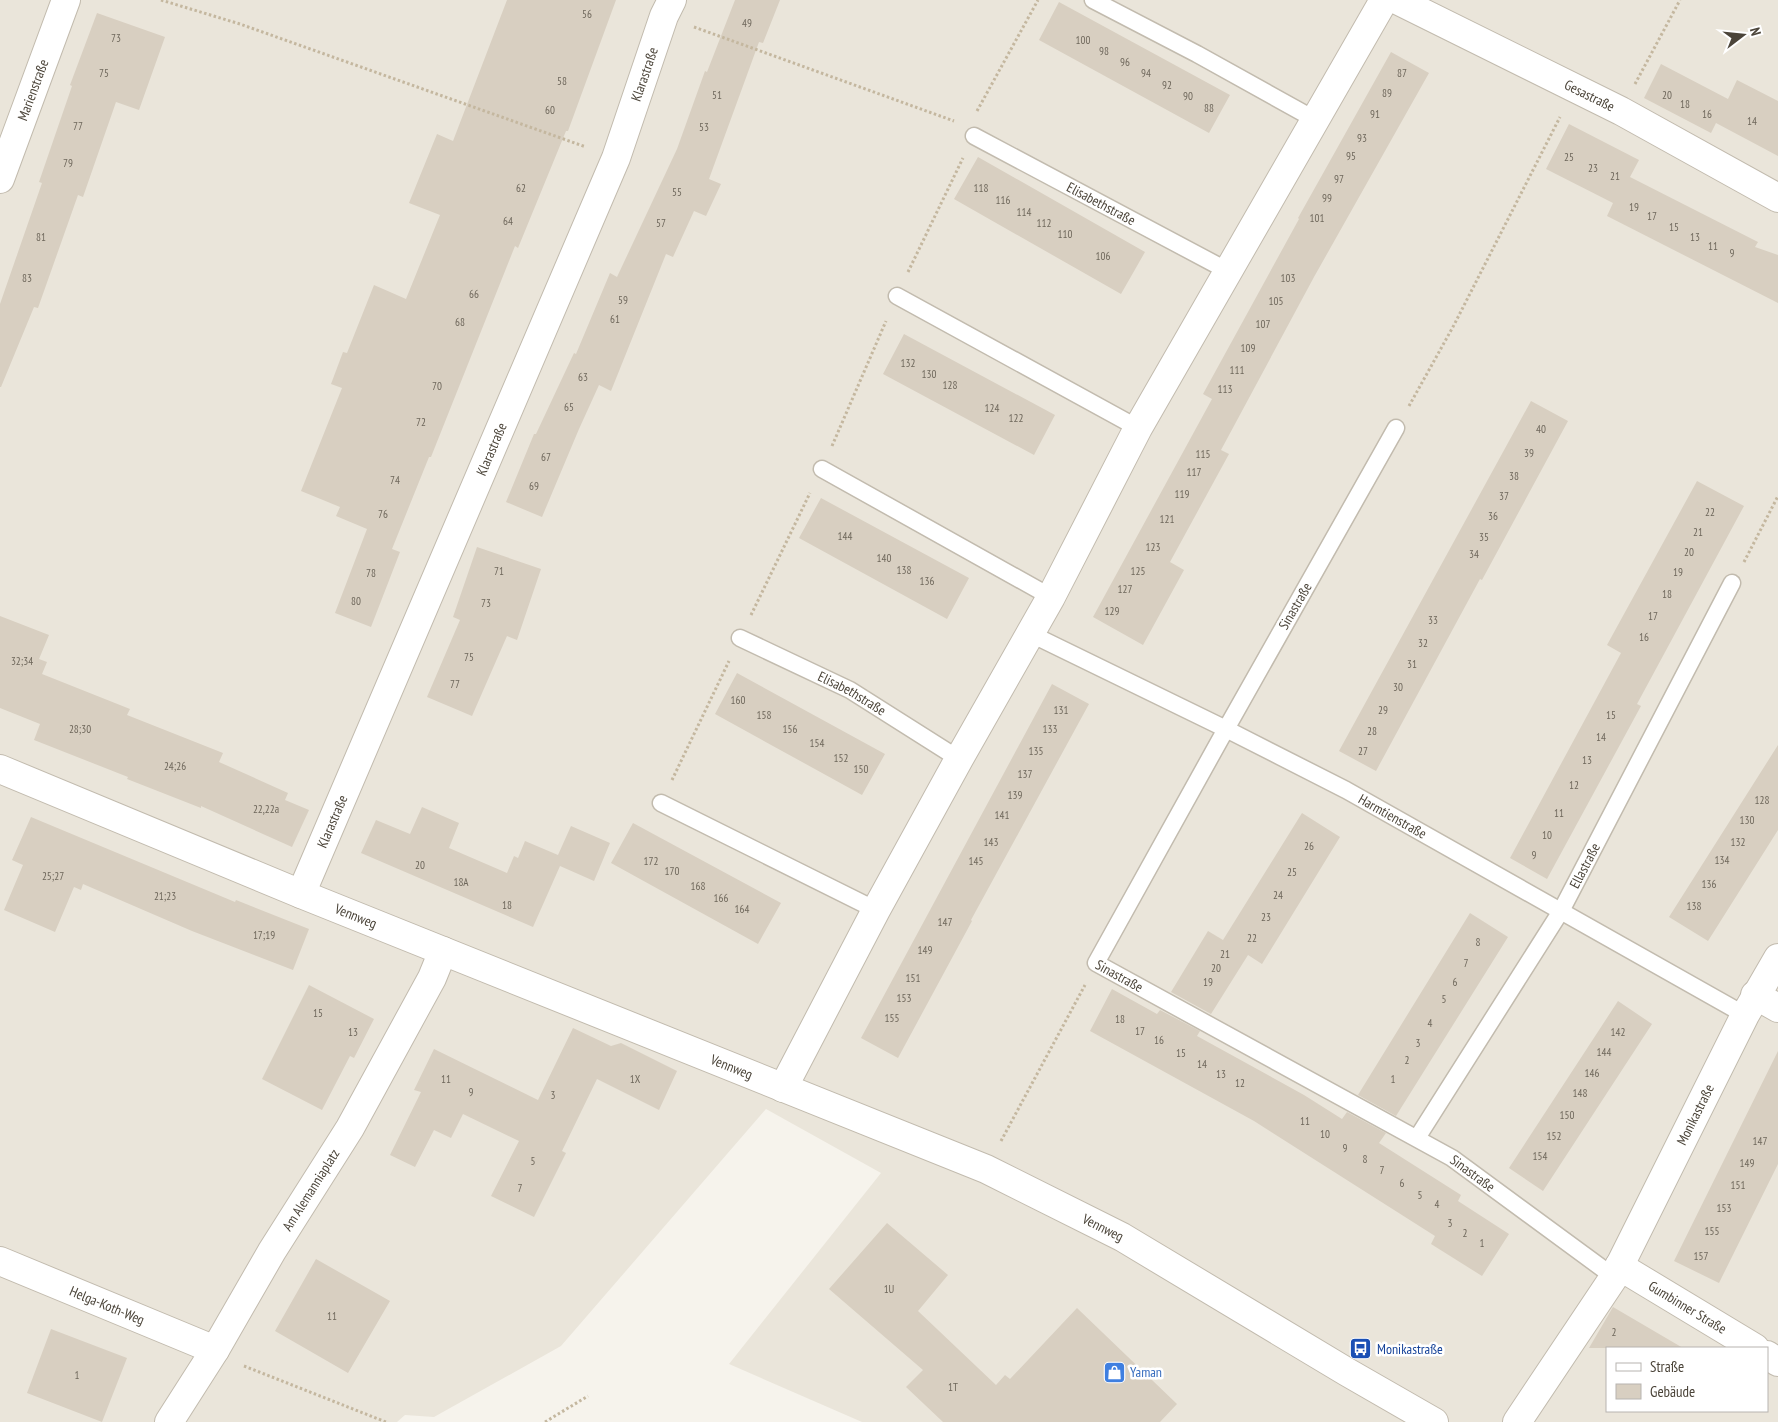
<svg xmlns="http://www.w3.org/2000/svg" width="1778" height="1422" font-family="'PT Sans Narrow',sans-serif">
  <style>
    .residential { fill: #eae5da; fill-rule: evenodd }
    .building { fill: #d8cfc1 }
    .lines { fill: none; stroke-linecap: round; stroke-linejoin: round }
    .lane-casing { stroke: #c2bbae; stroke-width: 19 }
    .street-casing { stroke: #c2bbae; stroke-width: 30 }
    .path { stroke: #c4b79f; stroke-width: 3; stroke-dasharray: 2.5 2.5; stroke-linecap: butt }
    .lane { stroke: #fff; stroke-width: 16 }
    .street { stroke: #fff; stroke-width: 28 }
    .labels { text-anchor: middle; stroke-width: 5; stroke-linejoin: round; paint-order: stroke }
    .number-label { font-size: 11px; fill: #6e675b }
    .street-label { font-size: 14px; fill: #4b4439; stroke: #fff }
    .transit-label { font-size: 14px; fill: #164399; stroke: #fff; text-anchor: start }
    .shop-label { font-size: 14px; fill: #366cbe; stroke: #fff; text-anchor: start }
  </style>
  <rect width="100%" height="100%" fill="#f6f3ec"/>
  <path class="residential" d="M 0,0 L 1778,0 L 1778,1422 L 862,1422 L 729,1364 L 881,1173 L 766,1109 L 561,1346 L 434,1417 L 405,1415 L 397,1422 L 0,1422 ZM 1607,1348 L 1767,1348 L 1767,1411 L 1607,1411 Z"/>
  <path class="building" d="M 507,0 L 616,0 L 568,131 L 566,131 L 518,248 L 515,246 L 431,457 L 429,457 L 392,549 L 400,552 L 371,627 L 335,613 L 367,529 L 336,516 L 340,507 L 301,491 L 342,388 L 331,384 L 343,352 L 347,353 L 374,285 L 406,299 L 440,215 L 409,203 L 437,134 L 453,141 Z
    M 735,0 L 780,0 L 763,43 L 759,42 L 709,179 L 721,184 L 706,216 L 694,211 L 673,257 L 666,254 L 611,391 L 599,385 L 579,429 L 542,517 L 506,502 L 534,434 L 536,434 L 574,353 L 576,354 L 610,273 L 617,277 L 677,149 L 705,71 L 707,72 Z
    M 1059,2 L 1230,95 L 1209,133 L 1039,40 Z
    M 97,13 L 165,37 L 139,110 L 116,102 L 83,197 L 78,195 L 38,308 L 34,307 L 1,387 L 0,387 L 0,304 L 42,183 L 39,182 L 72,86 L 70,85 Z
    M 1391,52 L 1429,73 L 1314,277 L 1221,450 L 1229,454 L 1170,562 L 1184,570 L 1143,645 L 1093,617 L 1212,399 L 1203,394 L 1299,219 L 1298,218 Z
    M 1661,64 L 1728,99 L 1737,80 L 1778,101 L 1778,156 L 1716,123 L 1711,133 L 1644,98 Z
    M 1569,124 L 1639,160 L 1630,177 L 1758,242 L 1755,247 L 1778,255 L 1778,303 L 1607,216 L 1613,203 L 1546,169 Z
    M 978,157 L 1145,252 L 1121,294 L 954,199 Z
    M 904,334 L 1055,415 L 1034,455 L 883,374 Z
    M 1531,401 L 1568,421 L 1482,580 L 1480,579 L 1376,771 L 1339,751 Z
    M 1697,481 L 1744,506 L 1637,704 L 1641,706 L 1547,879 L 1510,858 L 1621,653 L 1607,645 Z
    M 821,498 L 969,578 L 947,619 L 799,538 Z
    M 477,547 L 541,569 L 517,640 L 507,636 L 472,716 L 427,697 L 460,620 L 453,617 Z
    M 0,616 L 49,635 L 39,659 L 47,662 L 42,674 L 130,709 L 127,715 L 223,753 L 219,762 L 288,793 L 285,800 L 309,810 L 292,847 L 201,806 L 201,808 L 127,779 L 128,777 L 34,740 L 40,724 L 0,708 Z
    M 737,673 L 885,754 L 862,795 L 715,714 Z
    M 1052,684 L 1089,704 L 971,920 L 972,921 L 898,1058 L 861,1038 Z
    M 1778,745 L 1778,830 L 1708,941 L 1669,917 Z
    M 422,807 L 459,823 L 449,848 L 507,873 L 514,856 L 518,858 L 525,841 L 558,855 L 571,826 L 610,843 L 594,881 L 560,866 L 533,927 L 361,853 L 376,820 L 410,834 Z
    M 1302,813 L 1340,837 L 1262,964 L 1248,955 L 1211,1014 L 1171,992 L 1208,931 L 1223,940 Z
    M 31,817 L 235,902 L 236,900 L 309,929 L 293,970 L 192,931 L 83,884 L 81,890 L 74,887 L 55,932 L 4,910 L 23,865 L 12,860 Z
    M 633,823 L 781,903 L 758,944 L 611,863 Z
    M 1470,913 L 1508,937 L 1396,1116 L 1358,1095 Z
    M 309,985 L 374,1019 L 354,1058 L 350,1056 L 322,1110 L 262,1079 Z
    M 1112,989 L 1157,1014 L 1160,1010 L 1200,1031 L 1197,1036 L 1304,1095 L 1342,1119 L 1347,1112 L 1386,1133 L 1379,1143 L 1461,1195 L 1458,1201 L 1509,1234 L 1482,1276 L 1431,1244 L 1435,1236 L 1254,1121 L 1090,1031 Z
    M 1618,1001 L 1652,1024 L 1543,1191 L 1509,1168 Z
    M 573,1028 L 611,1046 L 621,1043 L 677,1071 L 659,1110 L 597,1079 L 562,1151 L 566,1153 L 534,1217 L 491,1196 L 519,1141 L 463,1114 L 451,1138 L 434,1130 L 415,1167 L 390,1155 L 421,1092 L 414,1090 L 434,1049 L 538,1100 Z
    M 1778,1051 L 1778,1164 L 1719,1283 L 1674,1261 Z
    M 887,1223 L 948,1275 L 918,1311 L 996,1385 L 1005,1375 L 1010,1379 L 1077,1308 L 1177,1404 L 1160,1422 L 943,1422 L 906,1387 L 923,1370 L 829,1289 Z
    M 316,1259 L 390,1301 L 348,1373 L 275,1331 Z
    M 1613,1307 L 1683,1348 L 1589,1348 Z
    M 51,1329 L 127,1358 L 102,1422 L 27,1393 Z"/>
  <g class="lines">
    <defs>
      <g id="lane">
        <path d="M 1093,0 L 1197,54 L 1314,119"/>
        <path id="s1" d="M 974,136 L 1228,271"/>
        <path d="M 897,296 L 1138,428"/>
        <path id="s2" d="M 1396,428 L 1226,729 L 1096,963 L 1452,1158 L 1614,1277"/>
        <path d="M 822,469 L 1051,597"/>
        <path id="s3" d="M 1031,634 L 1226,729 L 1346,790 L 1745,1015"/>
        <path id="s4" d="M 740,638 L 850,690 L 959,759"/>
        <path d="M 661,803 L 876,910"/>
        <path id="s5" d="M 1417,1138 L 1561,911 L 1732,583"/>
      </g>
      <g id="street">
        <path id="s6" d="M 1397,0 L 1621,111 L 1778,198"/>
        <path id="s7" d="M 0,179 L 66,0"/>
        <path id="s8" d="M 0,769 L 301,894 L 986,1169 L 1122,1237 L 1347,1372 L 1434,1422"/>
        <path id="s9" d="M 301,894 L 616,158 L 664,16 L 672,0"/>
        <path d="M 1755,995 L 1778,1008"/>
        <path d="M 783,1088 L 876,910 L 959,759 L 1051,597 L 1138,428 L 1384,0"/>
        <path id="s10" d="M 0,1261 L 215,1350"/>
        <path id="s11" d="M 1619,1266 L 1755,1348"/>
        <path d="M 1767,1355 L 1778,1362"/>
        <path id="s12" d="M 169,1422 L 215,1350 L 272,1251 L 350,1128 L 432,978 L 443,951"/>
        <path id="s13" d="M 1517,1422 L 1614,1277 L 1745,1015 L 1778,958"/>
      </g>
    </defs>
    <use href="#lane" class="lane-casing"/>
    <use href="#street" class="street-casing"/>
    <path class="path" d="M 161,0 L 240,24 L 586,147
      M 694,27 L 954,121
      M 1635,84 L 1680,0
      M 977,111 L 1038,0
      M 908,272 L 963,158
      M 1409,406 L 1454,325 L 1560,117
      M 832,446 L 886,321
      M 1744,562 L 1778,496
      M 751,615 L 810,493
      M 672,780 L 729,661
      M 1001,1141 L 1085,985
      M 244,1366 L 386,1422
      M 545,1422 L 588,1396"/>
    <use href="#lane" class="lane"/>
    <use href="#street" class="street"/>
  </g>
  <defs>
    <symbol id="bus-square" viewBox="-11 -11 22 22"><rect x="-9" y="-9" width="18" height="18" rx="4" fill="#1a4fb4" stroke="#fff"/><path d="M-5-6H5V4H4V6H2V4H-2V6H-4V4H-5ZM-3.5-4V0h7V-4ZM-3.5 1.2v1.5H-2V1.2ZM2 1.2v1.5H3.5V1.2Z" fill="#fff"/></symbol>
    <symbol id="shop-square" viewBox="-11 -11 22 22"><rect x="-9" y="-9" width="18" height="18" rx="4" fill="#3f7fe0" stroke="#fff"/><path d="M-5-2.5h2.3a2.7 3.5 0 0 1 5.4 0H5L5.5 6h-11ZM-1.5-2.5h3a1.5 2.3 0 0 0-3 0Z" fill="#fff"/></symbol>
  </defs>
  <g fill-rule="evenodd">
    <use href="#bus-square" x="1348" y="1336" width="25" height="25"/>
    <use href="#shop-square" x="1102" y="1360" width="25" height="25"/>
  </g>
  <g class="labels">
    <g class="number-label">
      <text x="587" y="18">56</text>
      <text x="747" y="27">49</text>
      <text x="116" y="42">73</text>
      <text x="1083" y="44">100</text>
      <text x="1104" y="55">98</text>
      <text x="1125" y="66">96</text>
      <text x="104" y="77">75</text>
      <text x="1146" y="77">94</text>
      <text x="1402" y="77">87</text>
      <text x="562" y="85">58</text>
      <text x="1167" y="89">92</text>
      <text x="1387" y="97">89</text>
      <text x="717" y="99">51</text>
      <text x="1667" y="99">20</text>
      <text x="1188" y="100">90</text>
      <text x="1685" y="108">18</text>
      <text x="1209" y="112">88</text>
      <text x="550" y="114">60</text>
      <text x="1375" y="118">91</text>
      <text x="1707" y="118">16</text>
      <text x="1752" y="125">14</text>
      <text x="78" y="130">77</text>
      <text x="704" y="131">53</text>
      <text x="1362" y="142">93</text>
      <text x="1351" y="160">95</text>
      <text x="1569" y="161">25</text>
      <text x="68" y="167">79</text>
      <text x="1593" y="172">23</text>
      <text x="1615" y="180">21</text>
      <text x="1339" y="183">97</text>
      <text x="521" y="192">62</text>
      <text x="981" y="192">118</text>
      <text x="677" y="196">55</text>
      <text x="1327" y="202">99</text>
      <text x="1003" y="204">116</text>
      <text x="1634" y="211">19</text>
      <text x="1024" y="216">114</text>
      <text x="1652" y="220">17</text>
      <text x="1317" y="222">101</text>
      <text x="508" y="225">64</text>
      <text x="661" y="227">57</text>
      <text x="1044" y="227">112</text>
      <text x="1674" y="231">15</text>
      <text x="1065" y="238">110</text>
      <text x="41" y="241">81</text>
      <text x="1695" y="241">13</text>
      <text x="1713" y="250">11</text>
      <text x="1732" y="257">9</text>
      <text x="1103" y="260">106</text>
      <text x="27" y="282">83</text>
      <text x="1288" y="282">103</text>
      <text x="474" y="298">66</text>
      <text x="623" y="304">59</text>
      <text x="1276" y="305">105</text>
      <text x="615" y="323">61</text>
      <text x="460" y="326">68</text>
      <text x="1263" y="328">107</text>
      <text x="1248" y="352">109</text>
      <text x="908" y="367">132</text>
      <text x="1237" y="374">111</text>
      <text x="929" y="378">130</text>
      <text x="583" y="381">63</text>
      <text x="950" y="389">128</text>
      <text x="437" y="390">70</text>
      <text x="1225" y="393">113</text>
      <text x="569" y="411">65</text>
      <text x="992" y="412">124</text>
      <text x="1016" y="422">122</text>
      <text x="421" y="426">72</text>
      <text x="1541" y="433">40</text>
      <text x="1529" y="457">39</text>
      <text x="1203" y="458">115</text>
      <text x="546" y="461">67</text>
      <text x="1194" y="476">117</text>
      <text x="1514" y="480">38</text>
      <text x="395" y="484">74</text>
      <text x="534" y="490">69</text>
      <text x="1182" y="498">119</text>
      <text x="1504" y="500">37</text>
      <text x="1710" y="516">22</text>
      <text x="383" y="518">76</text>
      <text x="1493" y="520">36</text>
      <text x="1167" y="523">121</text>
      <text x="1698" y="536">21</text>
      <text x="845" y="540">144</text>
      <text x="1484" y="541">35</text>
      <text x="1153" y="551">123</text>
      <text x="1689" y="556">20</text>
      <text x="1474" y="558">34</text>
      <text x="884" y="562">140</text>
      <text x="904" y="574">138</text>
      <text x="499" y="575">71</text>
      <text x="1138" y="575">125</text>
      <text x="1678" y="576">19</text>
      <text x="371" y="577">78</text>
      <text x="927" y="585">136</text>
      <text x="1125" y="593">127</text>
      <text x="1667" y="598">18</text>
      <text x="356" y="605">80</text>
      <text x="486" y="607">73</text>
      <text x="1112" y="615">129</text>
      <text x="1653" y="620">17</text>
      <text x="1433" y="624">33</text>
      <text x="1644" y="641">16</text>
      <text x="1423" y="647">32</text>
      <text x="469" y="661">75</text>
      <text x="22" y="665">32;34</text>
      <text x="1412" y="668">31</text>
      <text x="455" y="688">77</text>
      <text x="1398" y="691">30</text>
      <text x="738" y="704">160</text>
      <text x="1061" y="714">131</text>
      <text x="1383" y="714">29</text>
      <text x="764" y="719">158</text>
      <text x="1611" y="719">15</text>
      <text x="80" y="733">28;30</text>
      <text x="790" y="733">156</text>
      <text x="1050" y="733">133</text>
      <text x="1372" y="735">28</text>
      <text x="1601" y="741">14</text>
      <text x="817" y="747">154</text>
      <text x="1036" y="755">135</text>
      <text x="1363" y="755">27</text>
      <text x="841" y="762">152</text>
      <text x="1587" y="764">13</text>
      <text x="175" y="770">24;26</text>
      <text x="861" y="773">150</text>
      <text x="1025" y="778">137</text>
      <text x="1574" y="789">12</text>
      <text x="1015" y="799">139</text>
      <text x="1762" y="804">128</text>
      <text x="266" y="813">22,22a</text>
      <text x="1559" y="817">11</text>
      <text x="1002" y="819">141</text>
      <text x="1747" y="824">130</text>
      <text x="1547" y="839">10</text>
      <text x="991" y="846">143</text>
      <text x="1738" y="846">132</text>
      <text x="1309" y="850">26</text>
      <text x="1534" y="859">9</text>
      <text x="1722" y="864">134</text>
      <text x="651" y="865">172</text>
      <text x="976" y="865">145</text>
      <text x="420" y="869">20</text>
      <text x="672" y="875">170</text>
      <text x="1292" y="876">25</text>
      <text x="53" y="880">25;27</text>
      <text x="461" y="886">18A</text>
      <text x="1709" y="888">136</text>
      <text x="698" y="890">168</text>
      <text x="1278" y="899">24</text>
      <text x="165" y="900">21;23</text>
      <text x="721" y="902">166</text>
      <text x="507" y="909">18</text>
      <text x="1694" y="910">138</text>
      <text x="742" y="913">164</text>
      <text x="1266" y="921">23</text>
      <text x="945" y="926">147</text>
      <text x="264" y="939">17;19</text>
      <text x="1252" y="942">22</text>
      <text x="1478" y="946">8</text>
      <text x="925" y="954">149</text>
      <text x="1225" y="958">21</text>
      <text x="1466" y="967">7</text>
      <text x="1216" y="972">20</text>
      <text x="913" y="982">151</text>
      <text x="1208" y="986">19</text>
      <text x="1455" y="986">6</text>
      <text x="904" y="1002">153</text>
      <text x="1444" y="1003">5</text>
      <text x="318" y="1017">15</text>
      <text x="892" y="1022">155</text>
      <text x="1120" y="1023">18</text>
      <text x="1430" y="1027">4</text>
      <text x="1140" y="1035">17</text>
      <text x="353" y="1036">13</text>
      <text x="1618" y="1036">142</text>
      <text x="1159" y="1044">16</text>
      <text x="1418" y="1047">3</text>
      <text x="1604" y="1056">144</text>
      <text x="1181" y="1057">15</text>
      <text x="1407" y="1064">2</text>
      <text x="1202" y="1068">14</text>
      <text x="1592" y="1077">146</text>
      <text x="1221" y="1078">13</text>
      <text x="446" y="1083">11</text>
      <text x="635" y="1083">1X</text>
      <text x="1393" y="1083">1</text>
      <text x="1240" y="1087">12</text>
      <text x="471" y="1096">9</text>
      <text x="1580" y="1097">148</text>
      <text x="553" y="1099">3</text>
      <text x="1567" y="1119">150</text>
      <text x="1305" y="1125">11</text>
      <text x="1325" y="1138">10</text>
      <text x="1554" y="1140">152</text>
      <text x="1760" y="1145">147</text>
      <text x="1345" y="1152">9</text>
      <text x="1540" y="1160">154</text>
      <text x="1365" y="1163">8</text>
      <text x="533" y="1165">5</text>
      <text x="1747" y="1167">149</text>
      <text x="1382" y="1174">7</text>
      <text x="1402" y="1187">6</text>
      <text x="1738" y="1189">151</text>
      <text x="520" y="1192">7</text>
      <text x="1420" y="1199">5</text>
      <text x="1437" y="1208">4</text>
      <text x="1724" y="1212">153</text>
      <text x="1450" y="1227">3</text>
      <text x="1712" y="1235">155</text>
      <text x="1465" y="1237">2</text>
      <text x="1482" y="1247">1</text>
      <text x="1701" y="1260">157</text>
      <text x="889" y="1293">1U</text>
      <text x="332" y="1320">11</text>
      <text x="1614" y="1336">2</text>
      <text x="77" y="1379">1</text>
      <text x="953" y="1391">1T</text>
    </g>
    <g class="street-label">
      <text dy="5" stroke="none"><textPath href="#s9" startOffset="889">Klarastraße</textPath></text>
      <text dy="5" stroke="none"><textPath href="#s7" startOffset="95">Marienstraße</textPath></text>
      <text dy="5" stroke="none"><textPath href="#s6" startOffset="215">Gesastraße</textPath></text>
      <text dy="5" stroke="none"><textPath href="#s1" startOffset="144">Elisabethstraße</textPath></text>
      <text dy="5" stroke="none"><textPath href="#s9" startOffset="484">Klarastraße</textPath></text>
      <text transform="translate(1295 606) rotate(-60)" y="5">Sinastraße</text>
      <text dy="5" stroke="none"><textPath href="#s4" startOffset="125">Elisabethstraße</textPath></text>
      <text dy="5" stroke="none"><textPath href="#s3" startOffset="405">Harmtienstraße</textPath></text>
      <text dy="5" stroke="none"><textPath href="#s9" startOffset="79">Klarastraße</textPath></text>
      <text dy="5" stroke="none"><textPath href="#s5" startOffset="320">Ellastraße</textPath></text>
      <text dy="5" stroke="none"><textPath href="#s8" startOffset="385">Vennweg</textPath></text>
      <text dy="5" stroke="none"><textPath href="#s2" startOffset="640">Sinastraße</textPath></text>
      <text dy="5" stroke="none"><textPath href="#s8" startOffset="790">Vennweg</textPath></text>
      <text dy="5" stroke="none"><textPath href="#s13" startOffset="356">Monikastraße</textPath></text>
      <text dy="5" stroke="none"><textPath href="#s2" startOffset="1045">Sinastraße</textPath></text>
      <text dy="5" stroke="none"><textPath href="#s12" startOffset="272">Am Alemanniaplatz</textPath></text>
      <text dy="5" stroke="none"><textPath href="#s8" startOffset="1195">Vennweg</textPath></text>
      <text dy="5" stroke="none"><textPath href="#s10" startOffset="116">Helga-Koth-Weg</textPath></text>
      <text dy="5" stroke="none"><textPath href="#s11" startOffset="80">Gumbinner Straße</textPath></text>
    </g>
    <g class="transit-label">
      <text x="1377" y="1354">Monikastraße</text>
    </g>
    <g class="shop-label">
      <text x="1130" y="1377">Yaman</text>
    </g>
  </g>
  <rect x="1606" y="1347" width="162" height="65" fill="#ffffff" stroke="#b7b4b0"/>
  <rect x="1616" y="1363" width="25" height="8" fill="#ffffff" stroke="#b7b4b0"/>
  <text x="1650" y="1372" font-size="15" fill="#4b4439">Straße</text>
  <rect x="1616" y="1384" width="25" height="15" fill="#d8cfc1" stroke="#b7b4b0"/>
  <text x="1650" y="1397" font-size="15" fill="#4b4439">Gebäude</text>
  <g transform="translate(1743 35) rotate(74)" stroke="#ffffff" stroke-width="4" paint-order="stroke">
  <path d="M0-4L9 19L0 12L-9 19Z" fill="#4b4439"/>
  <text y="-8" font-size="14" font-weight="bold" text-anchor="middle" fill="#4b4439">N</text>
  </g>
</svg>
